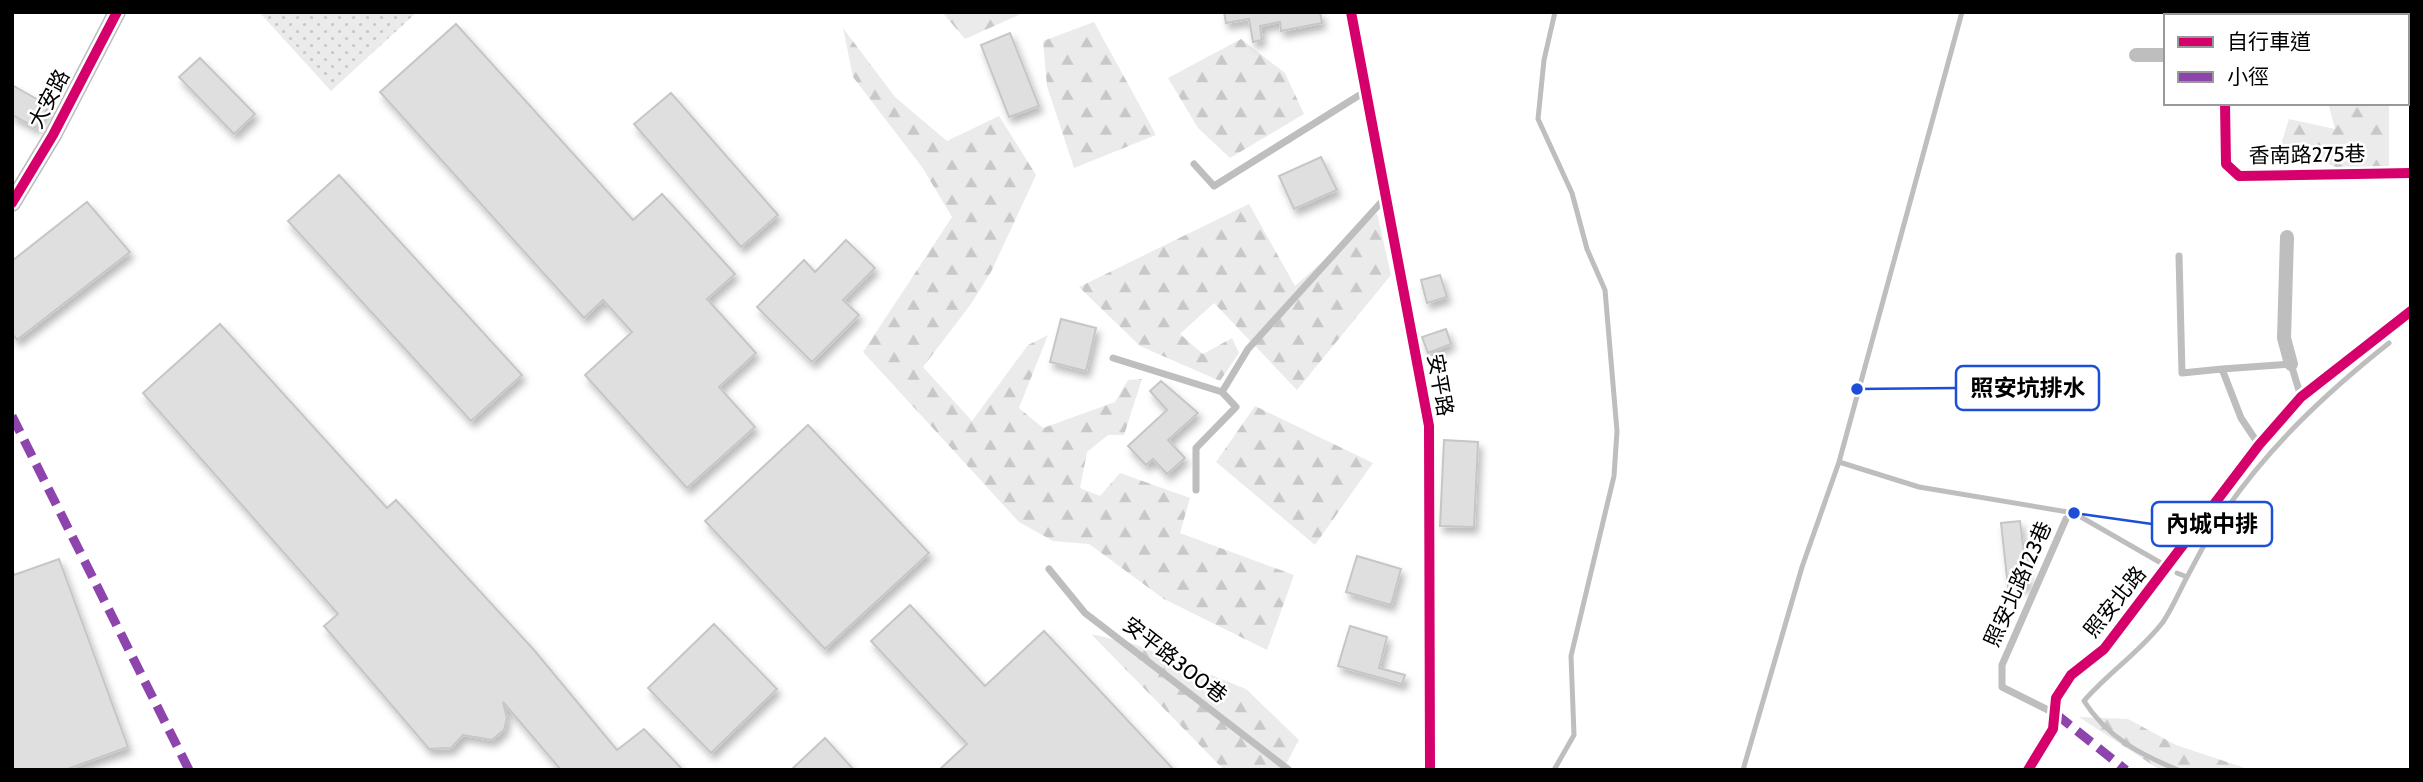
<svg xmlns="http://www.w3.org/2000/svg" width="2423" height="782" font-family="Cabin,'Noto Sans TC',sans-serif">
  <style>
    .grass { fill: url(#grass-dots) }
    .forest { fill: url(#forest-firs) }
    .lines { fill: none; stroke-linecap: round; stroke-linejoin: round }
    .stream { stroke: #bebebe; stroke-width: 5 }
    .building { fill: #dfdfdf; stroke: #c6c6c6; stroke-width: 2; filter: url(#shadow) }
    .service { stroke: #bebebe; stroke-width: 7 }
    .minor { stroke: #bebebe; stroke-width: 14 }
    .tertiary { stroke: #bebebe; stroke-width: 18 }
    .quiet { stroke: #8e44ad; stroke-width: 9; stroke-dasharray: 18 9; stroke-linecap: butt }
    .cycleway-casing { stroke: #fff; stroke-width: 15 }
    .cycleway { stroke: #d6006c; stroke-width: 10 }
    .labels { text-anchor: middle; stroke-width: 5; stroke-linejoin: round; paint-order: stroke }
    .street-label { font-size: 21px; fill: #000; stroke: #fff }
    .leader { fill: none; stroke: #1d4ed8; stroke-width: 2.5 }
    .callout-dot { fill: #1d4ed8; stroke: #fff; stroke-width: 2.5 }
    .callout { fill: #fff; stroke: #1d4ed8; stroke-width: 2.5 }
    .callout-label { font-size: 23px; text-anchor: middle; font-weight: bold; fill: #000 }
  </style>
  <defs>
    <pattern id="grass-dots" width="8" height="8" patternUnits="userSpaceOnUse" patternTransform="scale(1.75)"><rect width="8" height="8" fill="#ebebeb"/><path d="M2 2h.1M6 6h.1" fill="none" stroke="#c8c8c8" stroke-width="1.8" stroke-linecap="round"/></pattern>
    <pattern id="forest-firs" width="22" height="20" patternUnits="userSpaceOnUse" patternTransform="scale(1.75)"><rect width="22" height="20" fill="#ebebeb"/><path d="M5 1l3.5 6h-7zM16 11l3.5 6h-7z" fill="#c8c8c8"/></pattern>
    <filter id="shadow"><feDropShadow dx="3.5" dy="6" stdDeviation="3.5" flood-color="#0004"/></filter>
  </defs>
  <rect width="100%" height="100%" fill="#fff"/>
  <path class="grass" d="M 259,12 L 417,12 L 331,91 Z"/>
  <path class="forest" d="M 942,12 L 1025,12 L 965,39 Z
    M 2325,12 L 2378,12 L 2383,16 L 2325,16 Z
    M 1094,22 L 1156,135 L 1074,168 L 1047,86 L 1043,41 Z
    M 843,28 L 895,97 L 947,141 L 999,116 L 1036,175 L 992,270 L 971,304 L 923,367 L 972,421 L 1028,345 L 1048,335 L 1019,408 L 1043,428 L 1115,402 L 1128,380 L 1142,379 L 1124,435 L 1108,435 L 1087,452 L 1080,488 L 1100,496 L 1120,473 L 1190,498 L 1180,533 L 1294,575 L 1267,650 L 1164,599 L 1089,544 L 1053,541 L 1019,522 L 863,352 L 952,217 L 922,167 L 853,77 Z
    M 1241,39 L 1285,73 L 1304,114 L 1230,158 L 1198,128 L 1168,78 Z
    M 2328,103 L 2389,103 L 2389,167 L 2338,168 L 2281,144 L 2289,119 L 2335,129 Z
    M 1249,204 L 1295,286 L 1377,213 L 1391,275 L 1297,390 L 1214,303 L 1180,334 L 1203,354 L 1232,338 L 1239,353 L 1220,381 L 1140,346 L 1079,287 Z
    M 1255,406 L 1373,463 L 1315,545 L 1216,462 Z
    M 1091,634 L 1134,644 L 1246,689 L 1299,740 L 1286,764 L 1293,770 L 1224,770 Z
    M 2079,717 L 2128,719 L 2176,745 L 2251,770 L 2160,770 Z"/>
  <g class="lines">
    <path class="stream" d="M 1839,462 L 1919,487 L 2074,513 L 2161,563
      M 2177,573 L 2187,577 C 2179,592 2172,609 2163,622 C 2140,652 2108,673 2084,701 C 2107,737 2139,754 2178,770
      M 2187,577 C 2198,557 2208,536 2221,517 C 2266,449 2326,393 2389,343
      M 1554,770 L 1574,735 L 1571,656 L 1614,476 L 1617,431 L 1605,290 L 1587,249 L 1572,193 L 1538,119 L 1544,60 L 1555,12
      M 1743,770 L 1802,567 L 1839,462 L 1962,12"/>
  </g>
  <path class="building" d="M 1224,12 L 1320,12 L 1322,23 L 1281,31 L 1280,22 L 1260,26 L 1262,40 L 1253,42 L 1249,19 L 1226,23 Z
    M 456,24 L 633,220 L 662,194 L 735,274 L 707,299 L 756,353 L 719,387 L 755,427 L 687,488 L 585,375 L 632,332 L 603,300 L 584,318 L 380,92 Z
    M 1010,33 L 1039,106 L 1009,117 L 981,45 Z
    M 200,58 L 255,114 L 234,134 L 179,77 Z
    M 12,85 L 49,106 L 36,128 L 12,115 Z
    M 671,93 L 778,215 L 741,247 L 634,124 Z
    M 1321,157 L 1337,190 L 1294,209 L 1279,176 Z
    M 339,175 L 522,375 L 471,421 L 288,221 Z
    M 87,202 L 130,252 L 17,340 L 12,333 L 12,261 Z
    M 846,240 L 875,268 L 843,300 L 859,315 L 812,362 L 757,307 L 804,260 L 815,272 Z
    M 1440,275 L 1447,297 L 1427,303 L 1421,280 Z
    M 1061,319 L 1096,328 L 1086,371 L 1050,362 Z
    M 220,324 L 387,508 L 396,500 L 534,650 L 617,750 L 644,729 L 683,770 L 561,770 L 503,702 L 507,718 L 504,730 L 492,740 L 463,735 L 451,748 L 429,749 L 324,626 L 338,614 L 143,393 Z
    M 1446,329 L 1451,344 L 1428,353 L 1422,337 Z
    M 1161,381 L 1198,413 L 1168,440 L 1185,458 L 1167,474 L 1153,459 L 1146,465 L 1128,446 L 1167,410 L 1150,391 Z
    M 808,425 L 929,553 L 825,649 L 705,521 Z
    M 1444,440 L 1478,442 L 1474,527 L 1440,526 Z
    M 2020,521 L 2028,585 L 2008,587 L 2001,523 Z
    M 1357,556 L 1401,569 L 1391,605 L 1346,592 Z
    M 59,559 L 128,747 L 65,770 L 12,770 L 12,570 L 14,575 Z
    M 910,605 L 985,686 L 1044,631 L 1174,770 L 939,770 L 967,744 L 871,641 Z
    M 714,624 L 777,689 L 711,753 L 648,688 Z
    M 1350,626 L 1387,637 L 1379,668 L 1405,675 L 1402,684 L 1338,666 Z
    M 825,738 L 854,770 L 791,770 Z"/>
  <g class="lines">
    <path class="service" d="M 1194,164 L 1214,186 L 1366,91
      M 2179,256 L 2182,373 L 2222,369
      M 1113,358 L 1222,392 L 1248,349 L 1385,198
      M 2259,445 L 2241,418 L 2222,369 L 2291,364 L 2301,397
      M 1196,490 L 1196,448 L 1236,407 L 1222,392
      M 1049,569 L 1085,613 L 1289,770
      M 2056,714 L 2002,687 L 2002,665 L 2066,519"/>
    <path class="minor" d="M 1351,12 L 1429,426 L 1430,770
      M 2223,16 L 2223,12
      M 2136,55 L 2166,55
      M 2225,103 L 2226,164 L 2239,176 L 2411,173
      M 2287,237 L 2284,338 L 2291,364
      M 2028,770 L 2053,729 L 2056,698 L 2071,675 L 2104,649 L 2259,445 L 2301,397 L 2411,311"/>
    <path class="tertiary" d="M 12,203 L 53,135 L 117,12"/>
    <path class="quiet" d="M 12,416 L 189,770
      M 2056,714 L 2126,770"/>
    <defs>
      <path id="cycleway" d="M 1351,12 L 1429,426 L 1430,770
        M 2225,103 L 2226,164 L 2239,176 L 2411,173
        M 12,203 L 53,135 L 117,12
        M 2028,770 L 2053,729 L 2056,698 L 2071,675 L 2104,649 L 2259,445 L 2301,397 L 2411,311"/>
    </defs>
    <use href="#cycleway" class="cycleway-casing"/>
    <use href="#cycleway" class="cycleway"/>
  </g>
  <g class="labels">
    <g class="street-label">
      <text transform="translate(49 99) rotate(-62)" y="7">大安路</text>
      <text transform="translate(2307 155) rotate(-1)" y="7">香南路275巷</text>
      <text transform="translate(1440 385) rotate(80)" y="7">安平路</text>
      <text transform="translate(2018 584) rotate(-66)" y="7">照安北路123巷</text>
      <text transform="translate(2115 602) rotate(-51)" y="7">照安北路</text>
      <text transform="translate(1175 660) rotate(38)" y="7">安平路300巷</text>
    </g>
  </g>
  <path class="leader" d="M1857 389L1956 388M2074 513L2152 524"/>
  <g class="callout-dot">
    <circle cx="1857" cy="389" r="7"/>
    <circle cx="2074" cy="513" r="7"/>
  </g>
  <g class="callout">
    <rect x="1956" y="366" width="143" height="44" rx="7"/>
    <rect x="2152" y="502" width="120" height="44" rx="7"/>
  </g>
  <g class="callout-label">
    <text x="2028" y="396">照安坑排水</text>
    <text x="2212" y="532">內城中排</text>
  </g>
  <rect width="2423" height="782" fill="none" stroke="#000000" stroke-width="28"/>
  <rect x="2164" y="14" width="245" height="91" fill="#ffffff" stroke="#999999" stroke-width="2"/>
  <rect x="2178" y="37" width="35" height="10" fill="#d6006c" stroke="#999999" stroke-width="2"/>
  <text x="2227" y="49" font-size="21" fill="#000000">自行車道</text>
  <rect x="2178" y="72" width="35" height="10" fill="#8e44ad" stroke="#999999" stroke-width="2"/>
  <text x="2227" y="84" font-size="21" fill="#000000">小徑</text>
</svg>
